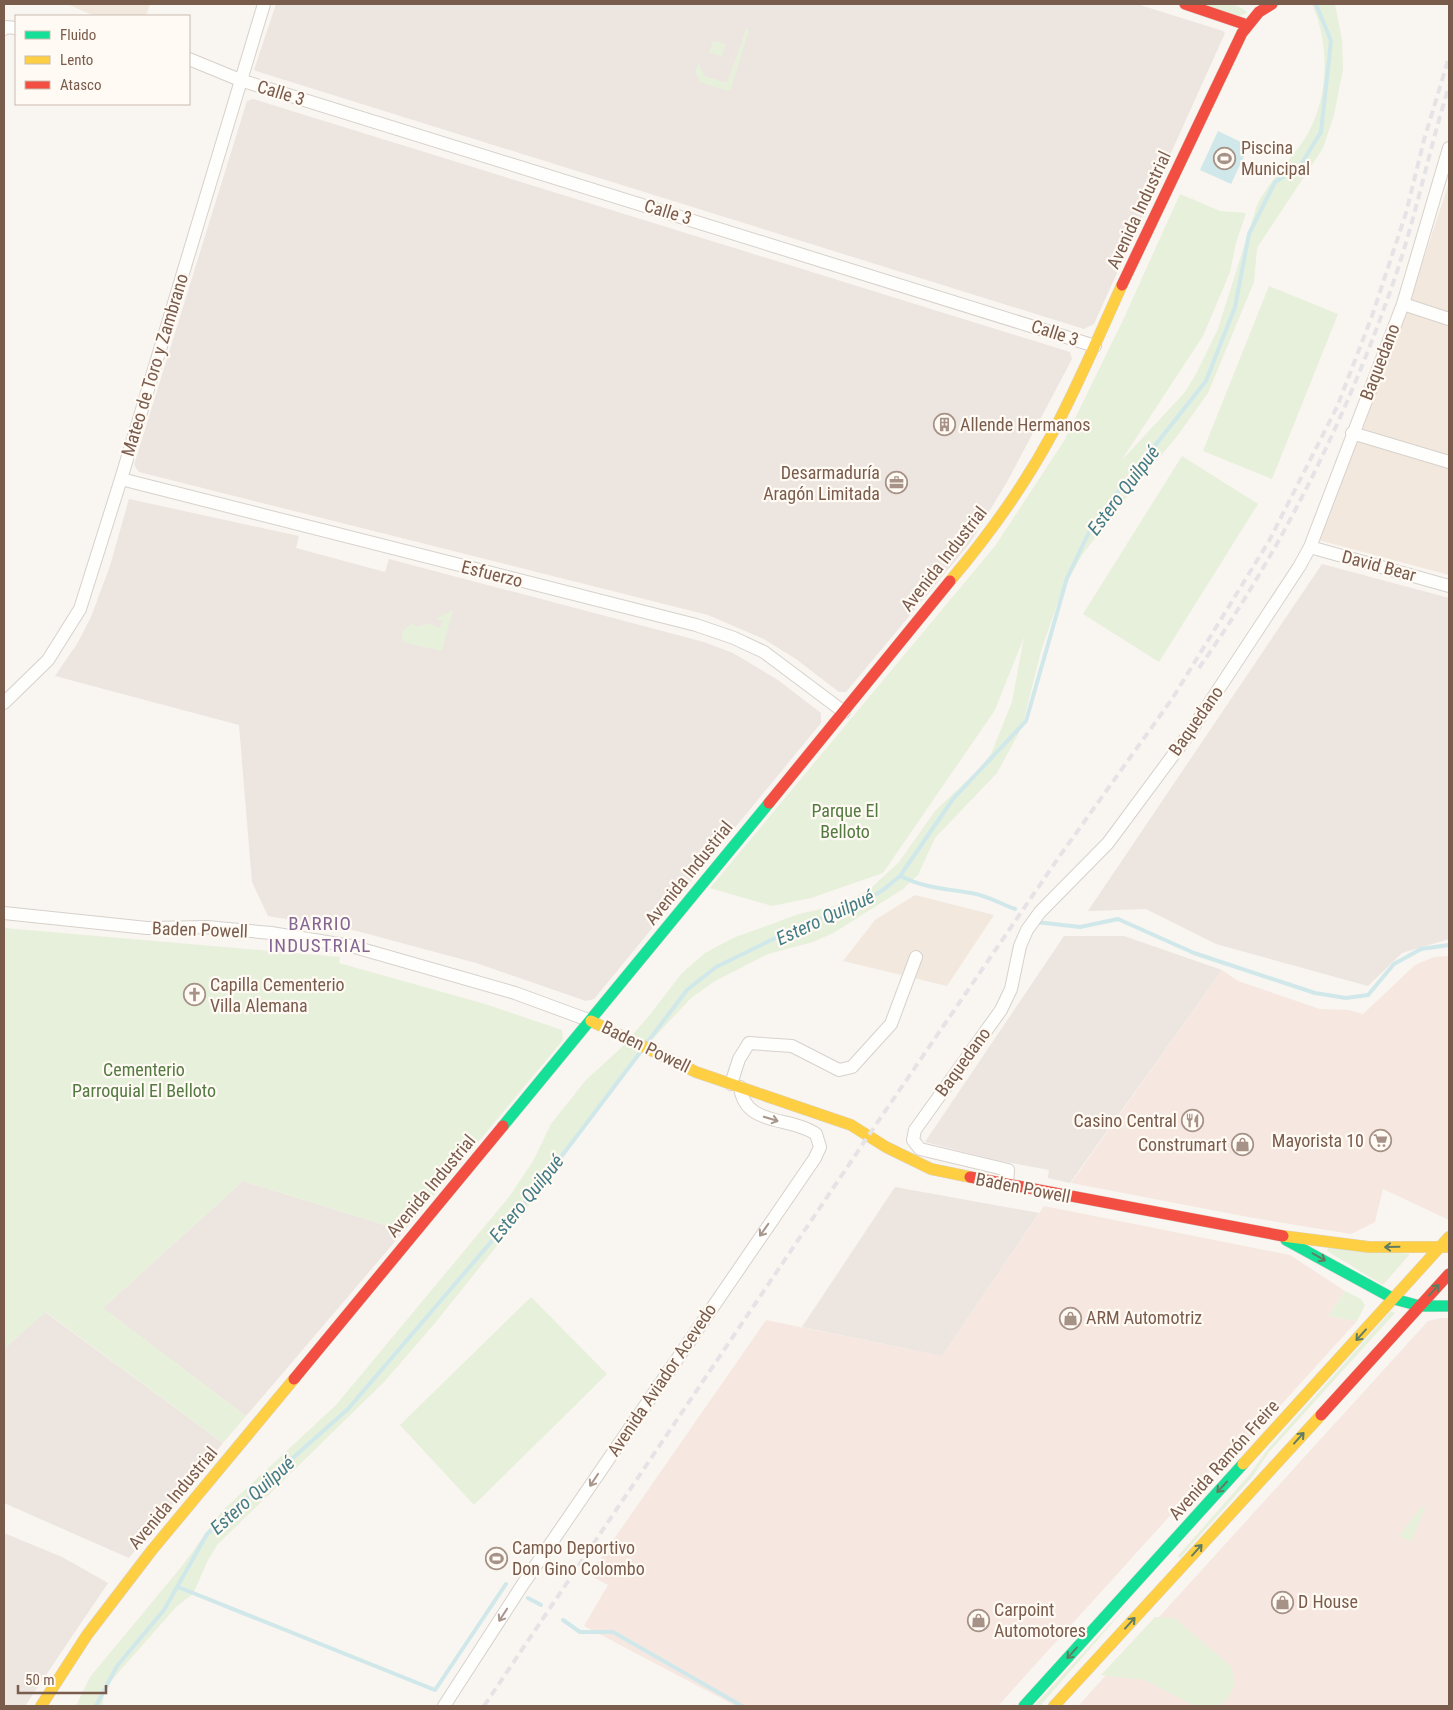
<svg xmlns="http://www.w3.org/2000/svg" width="1453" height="1710" font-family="'Roboto Condensed',sans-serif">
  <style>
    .residential { fill: #f2e8de }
    .commercial { fill: #f6e8e1 }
    .industrial { fill: #ede5e0 }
    .green { fill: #e7f0db }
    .water { fill: #d0e8ea }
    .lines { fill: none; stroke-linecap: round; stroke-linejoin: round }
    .stream { stroke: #d0e8ea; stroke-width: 4 }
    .street-casing { stroke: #d7d1cb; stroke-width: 14 }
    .fast-casing { stroke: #d9d2cb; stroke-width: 12 }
    .slow-casing { stroke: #d9d2cb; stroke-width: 12 }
    .jam-casing { stroke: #d9d2cb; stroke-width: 12 }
    .street { stroke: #fefefd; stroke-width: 12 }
    .fast { stroke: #16e098; stroke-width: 11 }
    .slow { stroke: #ffcf43; stroke-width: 11 }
    .jam { stroke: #f24e42; stroke-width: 11 }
    .rail { stroke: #e6e3e7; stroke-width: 4; stroke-dasharray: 8 5; stroke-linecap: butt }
    .oneway { stroke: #a8958b }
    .oneway2 { stroke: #617d60 }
    .labels { text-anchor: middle; stroke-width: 4.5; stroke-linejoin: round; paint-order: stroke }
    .street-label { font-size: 18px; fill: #7a5c4d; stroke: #fffaf3 }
    .poi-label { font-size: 18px; fill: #7a5c4d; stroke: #fffaf3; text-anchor: start }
    .park-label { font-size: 18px; fill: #537a41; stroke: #fffaf3 }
    .water-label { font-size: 19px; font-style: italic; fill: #437c86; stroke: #fffaf3 }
    .neighbourhood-label { font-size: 19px; letter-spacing: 1px; fill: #846695; stroke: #fffaf3 }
  </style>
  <rect width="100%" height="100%" fill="#f9f5f0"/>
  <path class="residential" d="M 67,4 L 150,4 L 146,16 L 95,16 Z
    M 1449,183 L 1449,575 L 1318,540 L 1411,297 Z
    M 915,895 L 994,915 L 947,986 L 843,961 L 875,920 Z"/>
  <path class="commercial" d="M 1449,956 L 1449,1220 L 1383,1189 L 1375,1222 L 1351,1234 L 1248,1217 L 1071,1183 L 1222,970 L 1238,981 L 1320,1009 L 1348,1010 L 1363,1014 L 1415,965 L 1434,957 Z
    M 1044,1206 L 1290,1255 L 1345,1291 L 1328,1316 L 1357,1321 L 1252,1437 L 1244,1439 L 1233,1446 L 998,1706 L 736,1706 L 584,1626 L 608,1585 L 589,1575 L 766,1320 L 942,1356 Z
    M 1441,1318 L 1449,1318 L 1449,1706 L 1078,1706 L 1428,1321 Z"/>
  <path class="industrial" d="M 276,4 L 1137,4 L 1223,31 L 1225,33 L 1094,324 L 1084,329 L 256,71 L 254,70 Z
    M 253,99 L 1070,352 L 1072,359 L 1007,482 L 970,543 L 846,692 L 839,692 L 796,659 L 764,639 L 708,615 L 139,472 L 134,465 L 247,101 Z
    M 129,499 L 299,536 L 296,548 L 385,572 L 389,559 L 704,642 L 733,653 L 778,680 L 821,713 L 821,723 L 594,999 L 586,1001 L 476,963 L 357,931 L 268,916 L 252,882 L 239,725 L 55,676 L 77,644 L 91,617 L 110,566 Z
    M 1322,564 L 1449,598 L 1449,939 L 1402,953 L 1368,986 L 1216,944 L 1146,909 L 1088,911 Z
    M 1064,936 L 1124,936 L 1222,970 L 1070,1183 L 1048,1178 L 1049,1170 L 996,1160 L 925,1142 Z
    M 243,1181 L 404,1231 L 246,1416 L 103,1308 Z
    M 895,1187 L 1039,1213 L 942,1356 L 802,1327 Z
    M 45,1312 L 223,1443 L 129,1558 L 4,1503 L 4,1349 Z
    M 4,1533 L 62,1557 L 108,1583 L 25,1706 L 4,1706 Z"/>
  <path class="green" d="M 1199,4 C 1215,4 1238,0 1247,13 L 1239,16 Z
    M 1312,4 L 1335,4 L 1342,40 L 1343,69 L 1334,115 L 1323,148 L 1257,248 L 1254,282 L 1208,393 L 1178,435 L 1129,494 L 1082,555 L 1061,593 L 1041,651 L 1022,727 L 997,773 L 935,838 L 918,875 L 903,889 L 835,932 L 813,942 L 768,954 L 715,981 L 691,998 L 649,1043 L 599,1106 L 524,1212 L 435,1323 L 384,1382 L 217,1545 L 207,1562 L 193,1594 L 177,1606 L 110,1682 L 105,1689 L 102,1706 L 76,1706 L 90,1677 L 182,1566 L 222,1511 L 336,1405 L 509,1197 L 533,1161 L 551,1124 L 586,1080 L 620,1049 L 648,1017 L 682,973 L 705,953 L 733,938 L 799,914 L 843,904 L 871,888 L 899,862 L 935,811 L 977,771 L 991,754 L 1012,702 L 1024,637 L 995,710 L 883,873 L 811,898 L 772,906 L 710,888 L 995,546 L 1064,441 L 1124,318 L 1180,194 L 1220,211 L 1246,213 L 1236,243 L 1230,272 L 1203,336 L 1121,461 L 1185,392 L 1197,372 L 1218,329 L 1257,205 C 1269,182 1287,164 1302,143 C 1329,104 1331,46 1312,4 Z
    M 746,29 L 749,30 L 731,89 L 727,91 L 700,82 L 695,71 L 699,63 L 704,76 L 727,83 Z
    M 713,41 L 726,44 L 722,56 L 709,53 Z
    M 1269,286 L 1338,314 L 1272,479 L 1203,451 Z
    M 1182,456 L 1258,504 L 1159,662 L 1083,614 Z
    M 453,610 L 442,651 L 405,643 L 401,638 L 404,629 L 413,623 L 416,627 L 429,623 L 440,628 L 443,621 L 436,619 Z
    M 4,928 L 340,957 L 339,963 L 485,1004 L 562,1030 L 563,1040 L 404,1231 L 243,1181 L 103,1308 L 246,1416 L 223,1443 L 46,1312 L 4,1349 Z
    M 1329,1246 L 1410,1254 L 1383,1285 L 1327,1251 Z
    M 1345,1291 L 1361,1299 L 1365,1305 L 1357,1321 L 1328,1316 Z
    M 531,1297 L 607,1374 L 474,1505 L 400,1425 Z
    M 1391,1311 L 1395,1313 L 1269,1452 L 1253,1476 L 1180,1558 L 1178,1556 L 1250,1474 L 1267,1450 Z
    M 1422,1506 L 1425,1507 L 1411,1542 L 1399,1536 Z
    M 1134,1598 L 1040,1706 L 1034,1706 Z
    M 1155,1617 L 1174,1618 L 1231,1666 L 1235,1683 L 1229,1697 L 1219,1706 L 1195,1706 L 1145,1680 L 1101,1675 Z"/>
  <path class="water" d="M 1218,131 L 1249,146 L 1231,184 L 1200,170 Z"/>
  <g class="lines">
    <path class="stream" d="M 900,876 C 928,889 942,888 971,893 C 986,895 1001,904 1015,909
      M 1036,922 L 1080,927 L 1118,919 L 1194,953 L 1315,993 L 1346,998 L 1368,995 L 1394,964 L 1421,949 L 1449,945
      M 646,1044 L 687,990 L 716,967 L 794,929 L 863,902 L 883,890 L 900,876 L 953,799 L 1026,721 L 1067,578 L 1093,524 L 1206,381 L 1235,307 L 1249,234 L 1275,182 L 1300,166 L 1321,132 L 1331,41 L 1316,4
      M 178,1587 L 435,1690 L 506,1584
      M 528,1598 L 541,1605
      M 563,1620 L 580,1632 L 613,1632 L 742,1706
      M 96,1706 L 117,1666 L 164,1610 L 207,1534 L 348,1409 L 539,1186 L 642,1050"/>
    <defs>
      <path id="street" d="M 4,29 L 6,27 L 16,28
        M 189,59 L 240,80 L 1095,346
        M 1403,304 L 1449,319
        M 1352,433 L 1449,462
        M 121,479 L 696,625 L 734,638 L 764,652 L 844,712
        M 1310,547 L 1449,586
        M 4,703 L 48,660 L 80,609 L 121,479 L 264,4
        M 4,913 L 147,928 L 207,927 L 271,933 L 351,946 L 515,993 L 591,1021
        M 731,1084 L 739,1059 L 749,1043 L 792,1046 L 839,1070 L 852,1067 L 891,1024 L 916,957
        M 1007,1185 L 1008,1170 L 920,1149 L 913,1140 L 915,1130 L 1001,1010 L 1011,989 L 1020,946 L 1027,930 L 1040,912 L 1108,843 L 1191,731 L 1299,567 L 1310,547 L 1403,304 L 1449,148
        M 444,1706 L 523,1584 L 815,1158 L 820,1147 L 816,1134 C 790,1116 745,1127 740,1087"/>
      <path id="fast" d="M 503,1126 L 769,803
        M 1286,1240 L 1394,1299 L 1420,1306 L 1449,1306
        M 1024,1706 L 1243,1464"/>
      <path id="slow" d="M 950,581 C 988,536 1024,486 1052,434 C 1078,386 1099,335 1122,285
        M 591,1021 L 696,1072 L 851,1125 L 886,1147 L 931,1169 L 970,1177
        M 1283,1236 L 1369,1247 L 1449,1247
        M 1243,1464 L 1449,1237
        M 41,1706 L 87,1635 L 152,1550 L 294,1379
        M 1054,1706 L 1321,1415"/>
      <path id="jam" d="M 1185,4 L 1247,25
        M 1122,285 L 1242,33 L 1259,12 L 1272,4
        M 769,803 L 950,581
        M 970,1177 L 1283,1236
        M 294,1379 L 503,1126
        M 1321,1415 L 1449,1274"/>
    </defs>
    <use href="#street" class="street-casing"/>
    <use href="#fast" class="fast-casing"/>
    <use href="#slow" class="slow-casing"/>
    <use href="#jam" class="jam-casing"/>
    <use href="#street" class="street"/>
    <use href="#fast" class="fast"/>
    <use href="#slow" class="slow"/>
    <use href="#jam" class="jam"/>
    <path class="rail" d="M 1199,668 C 1281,551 1344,423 1391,289 C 1415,222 1428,153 1449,86
      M 484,1706 L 875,1126 L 1059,857 L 1172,699 L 1269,541 L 1337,407 L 1372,316 L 1406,213 L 1424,140 L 1449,57"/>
  </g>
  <defs><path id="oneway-shaft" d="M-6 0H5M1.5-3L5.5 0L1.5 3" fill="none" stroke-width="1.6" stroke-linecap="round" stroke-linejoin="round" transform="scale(1.25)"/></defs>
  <g class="oneway">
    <use href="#oneway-shaft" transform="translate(771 1119) rotate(17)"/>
    <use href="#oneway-shaft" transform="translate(764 1230) rotate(125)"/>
    <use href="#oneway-shaft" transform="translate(594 1480) rotate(124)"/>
    <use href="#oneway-shaft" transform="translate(503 1615) rotate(123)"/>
  </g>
  <g class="oneway2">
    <use href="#oneway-shaft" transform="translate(1392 1247) rotate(179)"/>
    <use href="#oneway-shaft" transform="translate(1319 1257) rotate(30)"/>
    <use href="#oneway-shaft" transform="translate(1434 1290) rotate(-48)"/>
    <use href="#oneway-shaft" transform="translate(1361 1335) rotate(132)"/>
    <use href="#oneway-shaft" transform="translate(1299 1438) rotate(-48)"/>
    <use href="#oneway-shaft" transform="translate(1222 1487) rotate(133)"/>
    <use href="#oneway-shaft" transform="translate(1197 1550) rotate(-48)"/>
    <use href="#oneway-shaft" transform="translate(1130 1623) rotate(-48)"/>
    <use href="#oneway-shaft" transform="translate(1072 1653) rotate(132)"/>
  </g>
  <defs>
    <symbol id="stadium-ring" viewBox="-11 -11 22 22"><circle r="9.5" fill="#fffaf3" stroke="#a69286" stroke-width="1.5"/><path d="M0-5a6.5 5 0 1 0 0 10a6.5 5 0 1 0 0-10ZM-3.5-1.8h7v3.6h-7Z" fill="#a69286"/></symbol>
    <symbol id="building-ring" viewBox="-11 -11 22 22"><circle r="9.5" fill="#fffaf3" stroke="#a69286" stroke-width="1.5"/><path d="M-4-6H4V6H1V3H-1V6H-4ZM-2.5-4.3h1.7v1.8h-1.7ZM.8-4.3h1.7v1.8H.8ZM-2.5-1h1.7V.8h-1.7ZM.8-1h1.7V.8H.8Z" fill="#a69286"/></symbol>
    <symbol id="office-ring" viewBox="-11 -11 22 22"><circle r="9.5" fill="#fffaf3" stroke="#a69286" stroke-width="1.5"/><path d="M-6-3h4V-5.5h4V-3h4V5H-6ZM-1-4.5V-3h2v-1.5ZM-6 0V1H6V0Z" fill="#a69286"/></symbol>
    <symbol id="church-ring" viewBox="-11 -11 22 22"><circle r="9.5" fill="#fffaf3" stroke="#a69286" stroke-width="1.5"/><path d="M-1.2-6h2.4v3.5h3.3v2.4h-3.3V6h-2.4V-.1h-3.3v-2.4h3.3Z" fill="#a69286"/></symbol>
    <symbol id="restaurant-ring" viewBox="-11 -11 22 22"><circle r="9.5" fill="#fffaf3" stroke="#a69286" stroke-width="1.5"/><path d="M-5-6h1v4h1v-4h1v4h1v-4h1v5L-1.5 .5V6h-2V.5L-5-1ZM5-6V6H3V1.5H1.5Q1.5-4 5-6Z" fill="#a69286"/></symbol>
    <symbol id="supermarket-ring" viewBox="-11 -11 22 22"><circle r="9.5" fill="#fffaf3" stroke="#a69286" stroke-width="1.5"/><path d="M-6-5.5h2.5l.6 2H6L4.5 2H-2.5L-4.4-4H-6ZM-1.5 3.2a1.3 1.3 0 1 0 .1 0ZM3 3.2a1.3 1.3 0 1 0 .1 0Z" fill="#a69286"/></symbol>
    <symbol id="shop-ring" viewBox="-11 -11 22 22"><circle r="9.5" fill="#fffaf3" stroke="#a69286" stroke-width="1.5"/><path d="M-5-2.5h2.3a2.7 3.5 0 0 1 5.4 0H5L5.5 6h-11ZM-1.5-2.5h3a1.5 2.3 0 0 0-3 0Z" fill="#a69286"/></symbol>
  </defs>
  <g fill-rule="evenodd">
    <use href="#stadium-ring" x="1212" y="146" width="25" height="25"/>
    <use href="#building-ring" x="932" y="412" width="25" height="25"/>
    <use href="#office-ring" x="884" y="470" width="25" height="25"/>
    <use href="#church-ring" x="182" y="982" width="25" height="25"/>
    <use href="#restaurant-ring" x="1180" y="1108" width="25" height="25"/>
    <use href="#supermarket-ring" x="1368" y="1128" width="25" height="25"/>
    <use href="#shop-ring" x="1230" y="1132" width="25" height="25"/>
    <use href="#shop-ring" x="1058" y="1306" width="25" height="25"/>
    <use href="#stadium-ring" x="484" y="1546" width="25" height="25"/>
    <use href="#shop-ring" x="1270" y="1590" width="25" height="25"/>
    <use href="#shop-ring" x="966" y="1608" width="25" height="25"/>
  </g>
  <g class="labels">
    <g class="street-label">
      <text transform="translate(281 93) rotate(17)" y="6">Calle 3</text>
      <text transform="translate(1139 210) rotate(-65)" y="6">Avenida Industrial</text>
      <text transform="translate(668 212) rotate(17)" y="6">Calle 3</text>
      <text transform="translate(1055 333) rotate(18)" y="6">Calle 3</text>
      <text transform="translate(1380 362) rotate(-69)" y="6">Baquedano</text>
      <text transform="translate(155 365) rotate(-73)" y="6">Mateo de Toro y Zambrano</text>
      <text transform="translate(944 559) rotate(-52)" y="6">Avenida Industrial</text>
      <text transform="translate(1379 566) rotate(15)" y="6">David Bear</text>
      <text transform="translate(492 574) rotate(14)" y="6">Esfuerzo</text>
      <text transform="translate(1196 721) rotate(-55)" y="6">Baquedano</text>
      <text transform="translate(689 873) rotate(-51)" y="6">Avenida Industrial</text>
      <text transform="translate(200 930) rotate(2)" y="6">Baden Powell</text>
      <text transform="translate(646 1047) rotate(26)" y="6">Baden Powell</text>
      <text transform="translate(963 1062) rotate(-54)" y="6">Baquedano</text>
      <text transform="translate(431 1186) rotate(-50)" y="6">Avenida Industrial</text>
      <text transform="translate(1023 1188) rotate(11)" y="6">Baden Powell</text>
      <text transform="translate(662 1380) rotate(-56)" y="6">Avenida Aviador Acevedo</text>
      <text transform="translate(1224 1460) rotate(-48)" y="6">Avenida Ramón Freire</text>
      <text transform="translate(173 1498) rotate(-50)" y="6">Avenida Industrial</text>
    </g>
    <g class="poi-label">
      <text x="1241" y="154">Piscina<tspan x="1241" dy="21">Municipal</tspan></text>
      <text x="960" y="431">Allende Hermanos</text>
      <text x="880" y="479" text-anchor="end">Desarmaduría<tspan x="880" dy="21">Aragón Limitada</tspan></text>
      <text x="210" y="991">Capilla Cementerio<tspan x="210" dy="21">Villa Alemana</tspan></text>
      <text x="1177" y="1127" text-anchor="end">Casino Central</text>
      <text x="1364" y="1147" text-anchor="end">Mayorista 10</text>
      <text x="1227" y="1151" text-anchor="end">Construmart</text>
      <text x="1086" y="1324">ARM Automotriz</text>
      <text x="512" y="1554">Campo Deportivo<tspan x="512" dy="21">Don Gino Colombo</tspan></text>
      <text x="1298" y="1608">D House</text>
      <text x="994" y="1616">Carpoint<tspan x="994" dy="21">Automotores</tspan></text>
    </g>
    <g class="park-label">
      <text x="845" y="817">Parque El<tspan x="845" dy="21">Belloto</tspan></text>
      <text x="144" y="1076">Cementerio<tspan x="144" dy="21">Parroquial El Belloto</tspan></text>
    </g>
    <g class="water-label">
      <text transform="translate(1123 490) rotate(-53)" y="7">Estero Quilpué</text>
      <text transform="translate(825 917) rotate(-25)" y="7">Estero Quilpué</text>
      <text transform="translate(526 1198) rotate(-51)" y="7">Estero Quilpué</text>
      <text transform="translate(252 1495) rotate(-42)" y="7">Estero Quilpué</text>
    </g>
    <g class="neighbourhood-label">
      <text x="320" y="930">BARRIO<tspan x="320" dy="22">INDUSTRIAL</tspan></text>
    </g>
  </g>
  <rect width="1453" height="1710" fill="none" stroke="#7a5c4d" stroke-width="10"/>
  <rect x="15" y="15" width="175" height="90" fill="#fffaf3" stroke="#cabbb1"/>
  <rect x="25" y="31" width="25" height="8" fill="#16e098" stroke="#cabbb1"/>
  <text x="60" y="40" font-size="15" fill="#7a5c4d">Fluido</text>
  <rect x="25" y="56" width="25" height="8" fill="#ffcf43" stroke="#cabbb1"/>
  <text x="60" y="65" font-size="15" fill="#7a5c4d">Lento</text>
  <rect x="25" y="81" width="25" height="8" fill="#f24e42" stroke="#cabbb1"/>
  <text x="60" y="90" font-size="15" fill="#7a5c4d">Atasco</text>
  <path d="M18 1685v8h88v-8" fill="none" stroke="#7a5c4d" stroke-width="2.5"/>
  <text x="25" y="1685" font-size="15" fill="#7a5c4d" stroke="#fffaf3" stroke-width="4" paint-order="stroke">50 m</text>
</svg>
